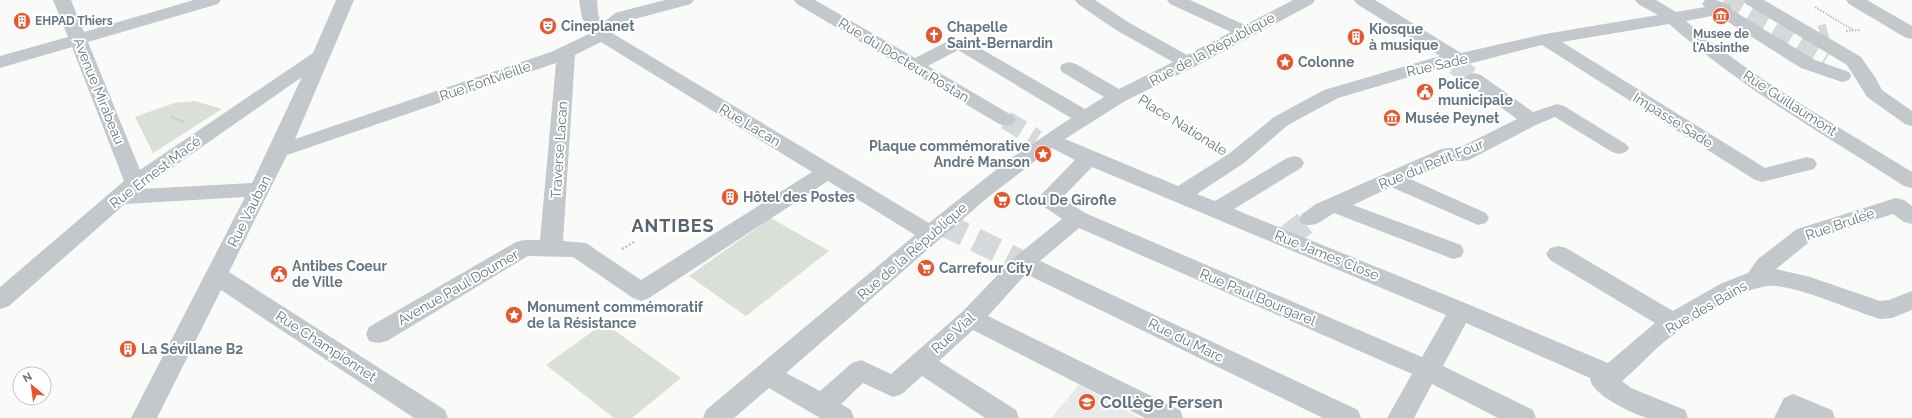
<svg xmlns="http://www.w3.org/2000/svg" width="1912" height="418" font-family="Raleway,sans-serif">
  <style>
    .built { fill: #e8e9e9 }
    .green { fill: #dadfd7 }
    .lines { fill: none; stroke-linecap: round; stroke-linejoin: round }
    .minor-tunnel-far1 { stroke: #d5d9db; stroke-width: 19; stroke-dasharray: 19 10; stroke-linecap: butt }
    .minor-tunnel { stroke: #d5d9db; stroke-width: 24; stroke-dasharray: 24 12; stroke-linecap: butt }
    .path-far1 { stroke: #bbbfc2; stroke-width: 2; stroke-dasharray: 1.5 1.5; stroke-linecap: butt }
    .path { stroke: #bbbfc2; stroke-width: 2.5; stroke-dasharray: 2 2; stroke-linecap: butt }
    .minor { fill: #c3c8cc; fill-rule: evenodd }
    .labels { text-anchor: middle; stroke-width: 4; stroke-linejoin: round; paint-order: stroke }
    .far-poi-label { font-size: 12px; font-weight: bold; fill: #657683; stroke: #fff; text-anchor: start }
    .poi-label { font-size: 14px; font-weight: bold; fill: #657683; stroke: #fff; text-anchor: start }
    .street-label { font-size: 14px; fill: #657683; stroke: #fff }
    .near-poi-label { font-size: 17px; font-weight: bold; fill: #657683; stroke: #fff; text-anchor: start }
    .district-label { font-size: 18px; font-weight: bold; letter-spacing: 1px; fill: #57646e; stroke: #fff }
  </style>
  <rect width="100%" height="100%" fill="#fafaf8"/>
  <path class="built" d="M 1079,385 L 1140,418 L 1051,418 Z"/>
  <path class="green" d="M 195,101 L 222,109 L 153,153 L 135,117 L 174,103 Z
    M 771,218 L 829,251 L 746,316 L 689,276 Z
    M 604,323 L 681,378 L 632,418 L 614,418 L 546,365 Z"/>
  <g class="lines">
    <path class="minor-tunnel-far1" d="M 1724,0 L 1825,61
      M 1820,35 L 1828,33
      M 1455,65 L 1474,79
      M 1006,120 L 1037,139"/>
    <path class="minor-tunnel" d="M 943,224 L 1023,263
      M 1286,238 L 1310,219"/>
    <path class="path-far1" d="M 1815,7 L 1853,30
      M 1846,31 L 1861,30
      M 1150,105 L 1216,145
      M 171,117 L 184,122"/>
    <path class="path" d="M 622,249 L 634,242"/>
    <path class="minor" d="M 53,0 L 71,0 L 84,32 L 194,0 L 221,0 L 218,4 L 88,42 L 140,170 L 313,53 L 336,0 L 354,0 L 295,139 L 551,52 L 591,33 L 582,18 L 579,0 L 597,0 L 598,14 L 602,24 L 615,13 L 665,0 L 694,0 L 691,4 L 627,21 L 612,33 L 929,223 L 1007,161 L 1071,118 L 958,50 L 928,66 L 1013,116 L 1016,120 L 1013,124 L 1006,126 L 999,124 L 797,4 L 794,0 L 815,0 L 915,58 L 952,39 L 958,38 L 964,39 L 1085,109 L 1104,97 L 1062,72 L 1060,68 L 1062,64 L 1069,62 L 1076,64 L 1119,89 L 1173,62 L 1116,30 L 1078,4 L 1075,0 L 1095,0 L 1128,22 L 1187,55 L 1231,32 L 1170,4 L 1167,0 L 1190,0 L 1245,25 L 1293,0 L 1315,0 L 1312,4 L 1194,67 L 1125,101 L 1065,139 L 1178,186 L 1230,153 L 1274,117 L 1324,90 L 1440,56 L 1357,4 L 1354,0 L 1375,0 L 1461,53 L 1545,34 L 1658,15 L 1638,4 L 1635,0 L 1656,0 L 1676,12 L 1705,7 L 1702,4 L 1705,0 L 1716,0 L 1730,5 L 1732,10 L 1815,60 L 1849,72 L 1851,76 L 1849,80 L 1842,82 L 1801,68 L 1717,15 L 1686,21 C 1754,80 1835,124 1912,172 L 1912,188 L 1904,186 C 1824,135 1740,87 1669,24 L 1562,42 L 1765,168 L 1807,157 L 1814,159 L 1817,164 L 1814,169 L 1762,182 L 1755,180 L 1542,45 L 1468,64 L 1450,65 L 1338,98 L 1288,125 L 1244,163 L 1197,194 L 1215,201 L 1287,158 L 1294,156 L 1301,158 L 1304,163 L 1301,168 L 1234,209 L 1470,305 L 1608,363 L 1655,323 L 1550,260 L 1546,254 L 1550,248 L 1558,246 L 1566,248 L 1673,311 L 1720,284 L 1748,273 L 1758,259 L 1797,229 L 1896,198 L 1904,200 L 1912,206 L 1912,224 L 1904,222 L 1893,214 L 1813,239 L 1776,269 L 1810,277 L 1880,301 L 1889,300 L 1912,291 L 1912,310 L 1892,318 L 1880,319 C 1848,309 1808,290 1776,286 C 1746,282 1680,328 1657,348 C 1645,359 1634,371 1622,381 L 1631,388 L 1685,410 L 1688,418 C 1676,418 1659,418 1647,418 C 1633,414 1590,394 1590,378 L 1466,323 L 1443,366 L 1533,410 L 1536,418 L 1498,418 L 1432,384 L 1414,418 L 1387,418 L 1412,374 L 1079,228 L 1040,261 L 1358,410 L 1361,418 L 1323,418 L 1026,274 L 988,316 L 1180,410 L 1183,418 L 1145,418 L 973,330 L 939,361 L 1016,410 L 1019,418 L 985,418 L 922,376 L 902,394 L 893,397 L 863,383 L 841,404 L 851,410 L 854,418 L 820,418 L 769,388 L 734,418 L 703,418 L 706,410 L 915,235 L 828,181 L 649,298 L 641,301 L 633,298 L 573,257 L 528,256 L 387,341 L 378,343 L 369,341 L 366,334 L 369,327 L 516,242 L 524,240 L 540,240 L 556,63 L 287,155 L 229,272 L 445,410 L 448,418 L 414,418 L 221,290 L 157,418 L 131,418 L 245,197 L 125,204 L 9,306 L 0,309 L 0,287 L 124,181 L 72,47 L 0,68 L 0,56 L 68,37 ZM 601,42 L 812,172 L 641,280 L 586,243 L 563,241 L 575,55 ZM 302,77 L 252,183 L 142,189 L 143,188 ZM 1052,148 L 1075,160 L 1037,199 L 1040,204 L 1062,219 L 1015,257 L 962,312 L 891,374 L 861,360 L 852,363 L 820,391 L 786,373 L 987,198 ZM 1092,167 L 1446,315 L 1422,357 L 1085,213 L 1062,198 Z
      M 1743,0 L 1764,0 L 1861,57 L 1875,77 L 1882,90 L 1912,111 L 1912,126 L 1905,124 L 1867,97 L 1847,65 L 1746,4 Z
      M 1846,0 L 1867,0 L 1912,26 L 1912,39 L 1906,38 L 1849,4 Z
      M 1474,73 L 1481,75 L 1533,112 L 1557,104 L 1564,106 L 1626,144 L 1629,148 L 1626,152 L 1619,154 L 1612,152 L 1555,117 L 1538,124 L 1469,160 L 1462,161 L 1451,161 L 1410,179 L 1486,213 L 1489,218 L 1486,223 L 1478,225 L 1391,187 L 1353,205 L 1461,245 L 1464,251 L 1461,257 L 1453,259 L 1334,213 C 1322,220 1316,228 1302,224 L 1299,219 L 1302,214 L 1316,204 L 1441,149 L 1448,148 L 1459,148 L 1517,119 L 1467,83 L 1465,79 L 1467,75 Z
      M 1793,394 L 1832,410 L 1835,418 L 1774,418 L 1784,398 Z"/>
  </g>
  <defs>
    <symbol id="museum-disc" viewBox="-11 -11 22 22"><circle r="9.5" fill="#e4572e" stroke="#fff"/><path d="M0-6L6-3V-2H-6V-3ZM-5-1h2V3h-2ZM-1-1h2V3h-2ZM3-1h2V3H3ZM-6 4H6V6H-6Z" fill="#fff"/></symbol>
    <symbol id="building-disc" viewBox="-11 -11 22 22"><circle r="9.5" fill="#e4572e" stroke="#fff"/><path d="M-4-6H4V6H1V3H-1V6H-4ZM-2.5-4.3h1.7v1.8h-1.7ZM.8-4.3h1.7v1.8H.8ZM-2.5-1h1.7V.8h-1.7ZM.8-1h1.7V.8H.8Z" fill="#fff"/></symbol>
    <symbol id="theatre-disc" viewBox="-11 -11 22 22"><circle r="9.5" fill="#e4572e" stroke="#fff"/><path d="M-5-5.5Q0-4 5-5.5V0Q5 5 0 6Q-5 5-5 0ZM-3.3-2.5H-1v1.5H-3.3ZM1-2.5H3.3v1.5H1ZM-2.8 1Q0 5.5 2.8 1Z" fill="#fff"/></symbol>
    <symbol id="church-disc" viewBox="-11 -11 22 22"><circle r="9.5" fill="#e4572e" stroke="#fff"/><path d="M-1.2-6h2.4v3.5h3.3v2.4h-3.3V6h-2.4V-.1h-3.3v-2.4h3.3Z" fill="#fff"/></symbol>
    <symbol id="sight-disc" viewBox="-11 -11 22 22"><circle r="9.5" fill="#e4572e" stroke="#fff"/><path d="M0-6L1.8-2.2L6-1.7L2.9 1.2L3.7 5.4L0 3.3L-3.7 5.4L-2.9 1.2L-6-1.7L-1.8-2.2Z" fill="#fff"/></symbol>
    <symbol id="civic-disc" viewBox="-11 -11 22 22"><circle r="9.5" fill="#e4572e" stroke="#fff"/><path d="M-.6-6.5H3V-4.5H.6V-3L4-1V1h2V6H-6V1h2V-1L-.6-3ZM-1.2 2.5V6h2.4V2.5Z" fill="#fff"/></symbol>
    <symbol id="supermarket-disc" viewBox="-11 -11 22 22"><circle r="9.5" fill="#e4572e" stroke="#fff"/><path d="M-6-5.5h2.5l.6 2H6L4.5 2H-2.5L-4.4-4H-6ZM-1.5 3.2a1.3 1.3 0 1 0 .1 0ZM3 3.2a1.3 1.3 0 1 0 .1 0Z" fill="#fff"/></symbol>
    <symbol id="school-disc" viewBox="-11 -11 22 22"><circle r="9.5" fill="#e4572e" stroke="#fff"/><path d="M0-5L7-2L0 1L-7-2ZM-4 1L0 2.5L4 1V4Q0 6-4 4Z" fill="#fff"/></symbol>
  </defs>
  <g fill-rule="evenodd">
    <use href="#museum-disc" x="1711" y="6" width="20" height="20"/>
    <use href="#building-disc" x="12" y="11" width="20" height="20"/>
    <use href="#theatre-disc" x="538" y="16" width="20" height="20"/>
    <use href="#church-disc" x="924" y="25" width="20" height="20"/>
    <use href="#building-disc" x="1346" y="27" width="20" height="20"/>
    <use href="#sight-disc" x="1275" y="52" width="20" height="20"/>
    <use href="#civic-disc" x="1415" y="82" width="20" height="20"/>
    <use href="#museum-disc" x="1382" y="108" width="20" height="20"/>
    <use href="#sight-disc" x="1033" y="144" width="20" height="20"/>
    <use href="#building-disc" x="720" y="187" width="20" height="20"/>
    <use href="#supermarket-disc" x="992" y="190" width="20" height="20"/>
    <use href="#supermarket-disc" x="916" y="258" width="20" height="20"/>
    <use href="#civic-disc" x="269" y="264" width="20" height="20"/>
    <use href="#sight-disc" x="504" y="305" width="20" height="20"/>
    <use href="#building-disc" x="118" y="339" width="20" height="20"/>
    <use href="#school-disc" x="1077" y="392" width="20" height="20"/>
  </g>
  <g class="labels">
    <g class="far-poi-label">
      <text x="35" y="25">EHPAD Thiers</text>
      <text x="1721" y="38" text-anchor="middle">Musee de<tspan x="1721" dy="14">l'Absinthe</tspan></text>
    </g>
    <g class="poi-label">
      <text x="561" y="31">Cineplanet</text>
      <text x="947" y="32">Chapelle<tspan x="947" dy="16">Saint-Bernardin</tspan></text>
      <text x="1369" y="34">Kiosque<tspan x="1369" dy="16">à musique</tspan></text>
      <text x="1298" y="67">Colonne</text>
      <text x="1438" y="89">Police<tspan x="1438" dy="16">municipale</tspan></text>
      <text x="1405" y="123">Musée Peynet</text>
      <text x="1030" y="151" text-anchor="end">Plaque commémorative<tspan x="1030" dy="16">André Manson</tspan></text>
      <text x="743" y="202">Hôtel des Postes</text>
      <text x="1015" y="205">Clou De Girofle</text>
      <text x="292" y="271">Antibes Coeur<tspan x="292" dy="16">de Ville</tspan></text>
      <text x="939" y="273">Carrefour City</text>
      <text x="527" y="312">Monument commémoratif<tspan x="527" dy="16">de la Résistance</tspan></text>
      <text x="141" y="354">La Sévillane B2</text>
    </g>
    <g class="street-label">
      <text transform="translate(1212 49) rotate(-28)" y="5">Rue de la République</text>
      <text transform="translate(904 60) rotate(31)" y="5">Rue du Docteur Rostan</text>
      <text transform="translate(1437 65) rotate(-13)" y="5">Rue Sade</text>
      <text transform="translate(485 81) rotate(-19)" y="5">Rue Fontvieille</text>
      <text transform="translate(99 91) rotate(68)" y="5">Avenue Mirabeau</text>
      <text transform="translate(1790 103) rotate(33)" y="5">Rue Guillaumont</text>
      <text transform="translate(1673 120) rotate(32)" y="5">Impasse Sade</text>
      <text transform="translate(750 125) rotate(31)" y="5">Rue Lacan</text>
      <text transform="translate(1183 125) rotate(32)" y="5">Place Nationale</text>
      <text transform="translate(559 150) rotate(-86)" y="5">Traverse Lacan</text>
      <text transform="translate(1431 164) rotate(-22)" y="5">Rue du Petit Four</text>
      <text transform="translate(155 172) rotate(-37)" y="5">Rue Ernest Macé</text>
      <text transform="translate(249 211) rotate(-63)" y="5">Rue Vauban</text>
      <text transform="translate(1840 224) rotate(-19)" y="5">Rue Brulée</text>
      <text transform="translate(912 251) rotate(-41)" y="5">Rue de la République</text>
      <text transform="translate(1327 255) rotate(22)" y="5">Rue James Close</text>
      <text transform="translate(458 287) rotate(-30)" y="5">Avenue Paul Doumer</text>
      <text transform="translate(1258 297) rotate(23)" y="5">Rue Paul Bourgarel</text>
      <text transform="translate(1706 307) rotate(-30)" y="5">Rue des Bains</text>
      <text transform="translate(953 333) rotate(-42)" y="5">Rue Vial</text>
      <text transform="translate(1186 340) rotate(26)" y="5">Rue du Marc</text>
      <text transform="translate(326 346) rotate(33)" y="5">Rue Championnet</text>
    </g>
    <g class="near-poi-label">
      <text x="1100" y="408">Collège Fersen</text>
    </g>
    <g class="district-label">
      <text x="673" y="232">ANTIBES</text>
    </g>
  </g>
  <g transform="translate(32 386) rotate(331)"><circle r="19" fill="#ffffff" stroke="#c1c8cd"/>
  <path d="M0-3L7 15L0 10L-7 15Z" fill="#e4572e"/>
  <text y="-6" font-size="11" font-weight="bold" text-anchor="middle" fill="#657683">N</text>
  </g>
</svg>
